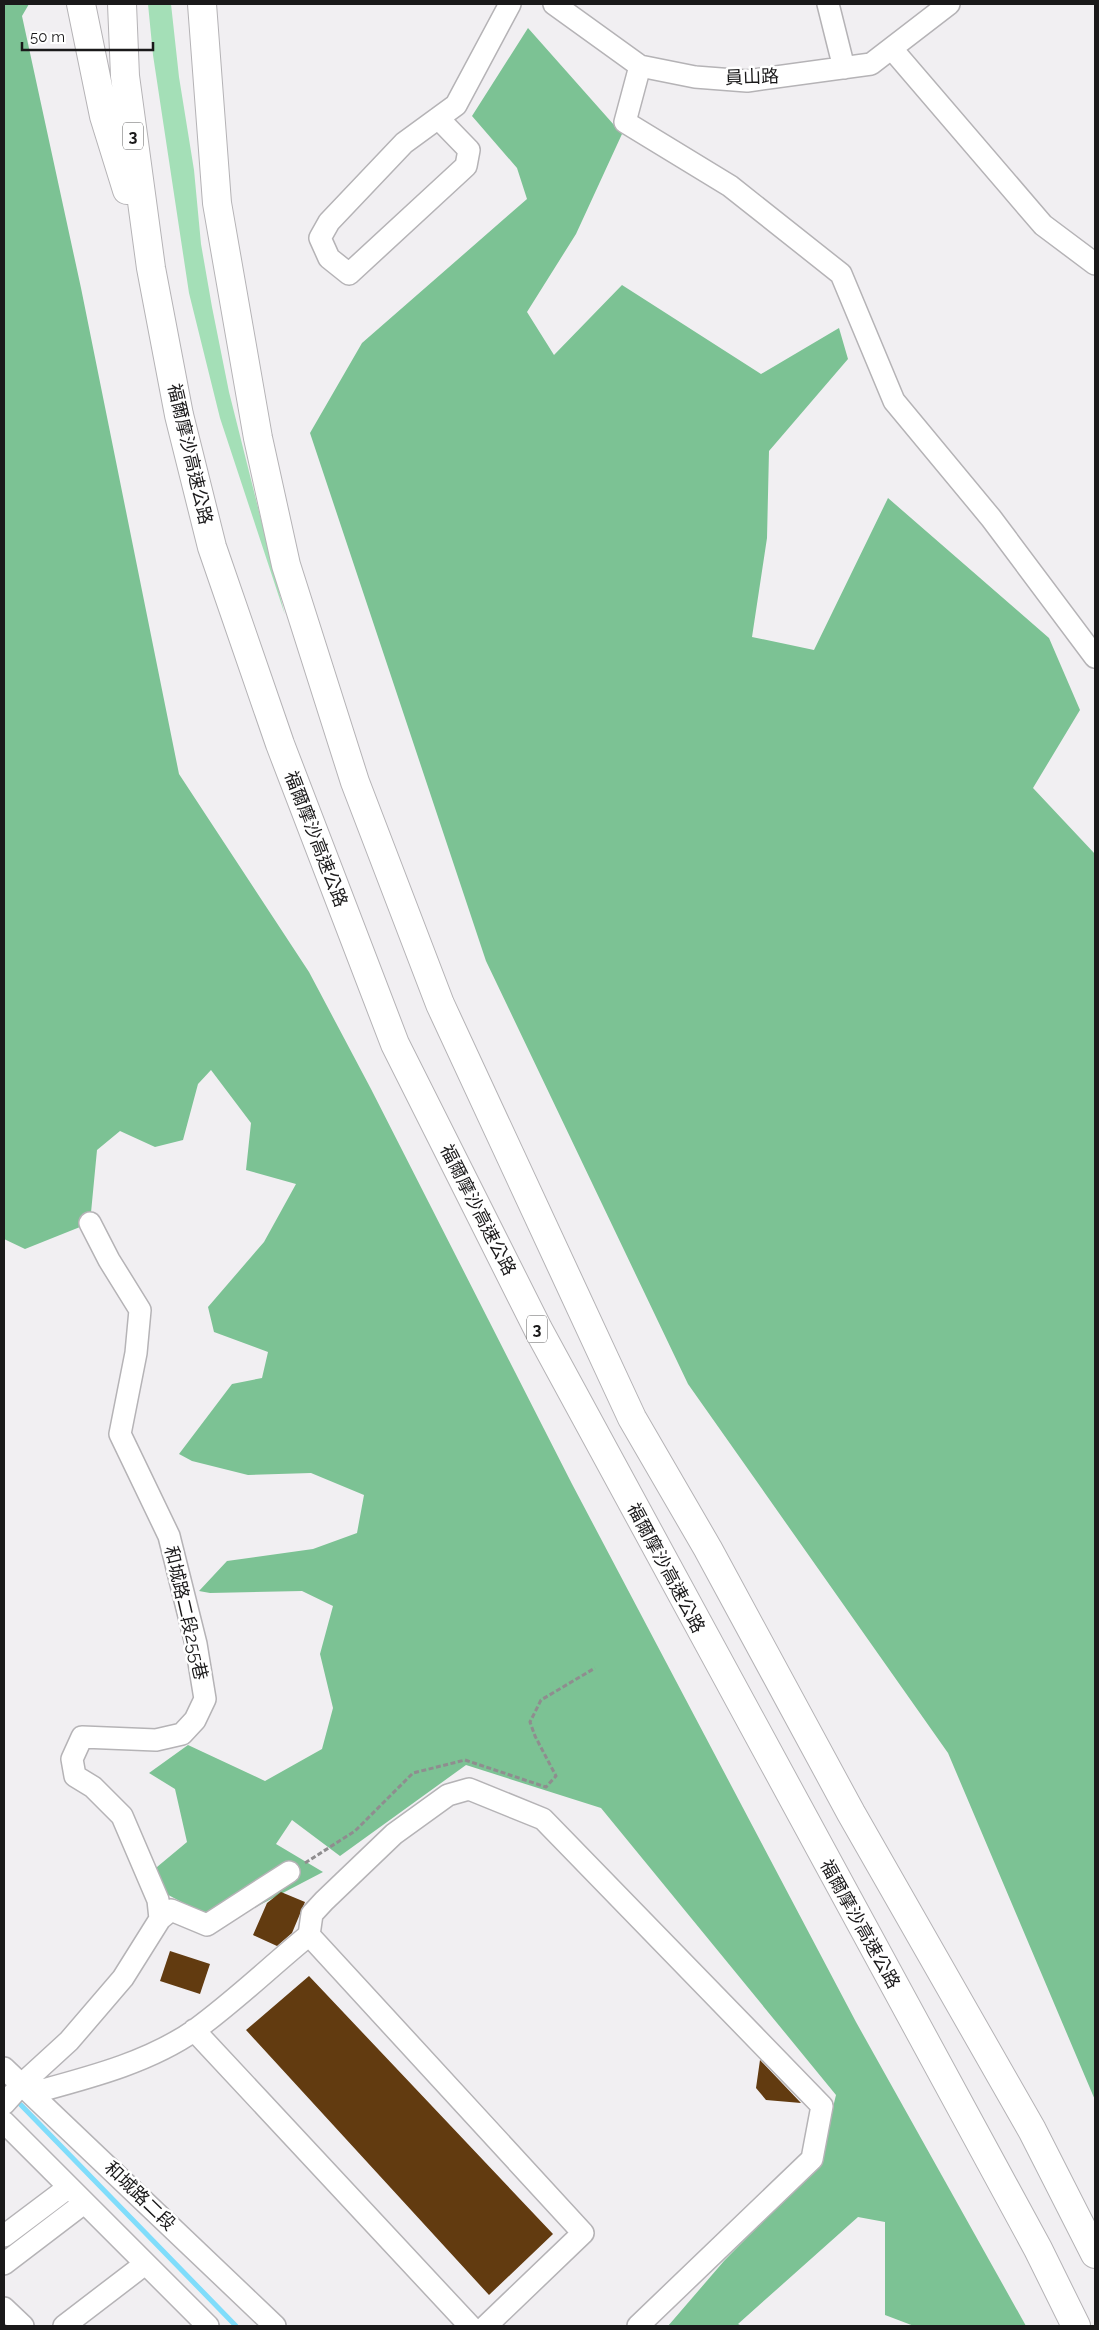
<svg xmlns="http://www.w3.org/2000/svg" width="1099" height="2330" font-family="Raleway,'Noto Sans TC',sans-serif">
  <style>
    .green { fill: #a4dfb7 }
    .forest { fill: #7cc294 }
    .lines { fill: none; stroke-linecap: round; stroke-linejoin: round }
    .stream { stroke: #80ddfb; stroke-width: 5 }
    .building { fill: #623b10 }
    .minor-casing { stroke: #b5b3b6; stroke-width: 24 }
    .highway-casing { stroke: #b5b3b6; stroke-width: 30 }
    .path { stroke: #8f8d8f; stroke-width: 3; stroke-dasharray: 5 2.5; stroke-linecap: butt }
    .minor { stroke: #fff; stroke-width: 21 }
    .highway { stroke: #fff; stroke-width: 28 }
    .labels { text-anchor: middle; stroke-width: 5; stroke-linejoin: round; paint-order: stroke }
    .shield { fill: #fff; stroke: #5f5e5f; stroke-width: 1 }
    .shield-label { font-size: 16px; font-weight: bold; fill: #1a191a }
    .street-label { font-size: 18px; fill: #1a191a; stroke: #fff }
  </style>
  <rect width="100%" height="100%" fill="#f1eff2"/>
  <path class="green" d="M 148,4 L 171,4 L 179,77 L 194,170 L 201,244 L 212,307 L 229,392 L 285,615 L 220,418 L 189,293 L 153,55 Z"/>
  <path class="forest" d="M 4,4 L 29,4 L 22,16 L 81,288 L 179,774 L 309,972 L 371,1089 L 572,1484 L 856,2022 L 1026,2326 L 914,2326 L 885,2315 L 885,2222 L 858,2217 L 738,2324 L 742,2326 L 668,2326 L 724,2261 L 819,2164 L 836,2095 L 601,1808 L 466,1765 L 340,1856 L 292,1820 L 276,1844 L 323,1872 L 223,1924 L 157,1889 L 157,1867 L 187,1842 L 175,1789 L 149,1773 L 188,1745 L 265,1781 L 322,1749 L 333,1708 L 320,1654 L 333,1606 L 302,1591 L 210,1593 L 199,1591 L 227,1561 L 313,1549 L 357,1533 L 364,1495 L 311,1473 L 248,1475 L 192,1461 L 179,1454 L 232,1384 L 262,1378 L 268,1352 L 214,1332 L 208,1307 L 264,1242 L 296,1184 L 246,1170 L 251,1123 L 211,1070 L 198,1084 L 183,1140 L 155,1147 L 120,1131 L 97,1150 L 90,1223 L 25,1249 L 4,1239 Z
    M 528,28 L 622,134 L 576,234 L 527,312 L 554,355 L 622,285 L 761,374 L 839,328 L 848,359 L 769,451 L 767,538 L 752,637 L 814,650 L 888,498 L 1049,638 L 1080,710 L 1033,788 L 1095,854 L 1095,2100 L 948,1753 L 688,1384 L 486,961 L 310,433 L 362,343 L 527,199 L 517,168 L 472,116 Z"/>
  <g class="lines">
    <path class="stream" d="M 21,2105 L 236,2326"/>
  </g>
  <path class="building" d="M 281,1892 L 305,1902 L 292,1933 L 277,1946 L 253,1935 L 267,1903 Z
    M 170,1951 L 210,1964 L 200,1994 L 160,1981 Z
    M 309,1976 L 553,2234 L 489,2295 L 246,2030 Z
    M 760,2060 L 801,2103 L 766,2100 L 756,2088 Z"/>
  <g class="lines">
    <defs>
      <path id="minor" d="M 554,4 L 640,66 L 695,77 L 747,81 L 871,64 L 949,4
        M 828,4 L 844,68
        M 892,49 L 1043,225 L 1095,264
        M 640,66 L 625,122 L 730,186 L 841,274 L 894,401 L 991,518 L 1095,657
        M 438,118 L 469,150 L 466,166 L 349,274 L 329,258 L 320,238 L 329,222 L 404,143 L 456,105 L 510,4
        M 160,1919 L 171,1910 L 207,1925 L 289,1872
        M 309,1935 L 583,2233 L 486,2326
        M 194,2030 L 470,2326
        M 4,2068 L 275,2326
        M 32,2093 C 87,2078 148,2063 195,2030 C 235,2001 271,1966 309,1935 L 312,1914 L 324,1901 L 394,1834 L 448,1795 L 469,1789 L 543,1819 L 822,2106 L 812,2159 L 638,2326
        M 4,2104 L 22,2084 L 69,2041 L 123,1978 L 160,1919 L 158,1900 L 122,1816 L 93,1787 L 75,1776 L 72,1759 L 82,1737 L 156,1740 L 182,1734 L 195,1720 L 205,1699 L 196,1644 L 169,1536 L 120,1434 L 136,1353 L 140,1310 L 109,1260 L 90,1223
        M 4,2122 L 208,2326
        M 4,2236 L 69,2187
        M 4,2264 L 84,2203
        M 4,2308 L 23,2326
        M 64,2326 L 145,2264"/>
      <path id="highway" d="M 81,4 L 104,116 L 127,190
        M 122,4 L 125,76 L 151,268 L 179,415 L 212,547 L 280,744 L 395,1044 L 538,1329 L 1038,2249 L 1076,2326
        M 202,4 L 217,203 L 258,438 L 286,565 L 355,782 L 440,1004 L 632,1418 L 708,1549 L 851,1813 L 1032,2130 L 1095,2254"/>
    </defs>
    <use href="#minor" class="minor-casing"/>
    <use href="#highway" class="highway-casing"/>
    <path class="path" d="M 305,1863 L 355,1831 L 413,1773 L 465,1760 L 546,1787 L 556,1776 L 535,1736 L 530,1722 L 541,1700 L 595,1668"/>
    <use href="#minor" class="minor"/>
    <use href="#highway" class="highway"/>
  </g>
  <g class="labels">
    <g class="shield">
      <rect x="123" y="122.5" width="20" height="27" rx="4"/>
      <rect x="527" y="1315.5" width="20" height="27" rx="4"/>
    </g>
    <g class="shield-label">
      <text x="133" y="142">3</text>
      <text x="537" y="1335">3</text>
    </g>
    <g class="street-label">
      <text transform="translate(752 77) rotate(-2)" y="6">員山路</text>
      <text transform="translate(190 454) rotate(77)" y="6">福爾摩沙高速公路</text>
      <text transform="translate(316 839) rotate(69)" y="6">福爾摩沙高速公路</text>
      <text transform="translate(478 1210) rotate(63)" y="6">福爾摩沙高速公路</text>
      <text transform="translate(666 1568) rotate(62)" y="6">福爾摩沙高速公路</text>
      <text transform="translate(186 1613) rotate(77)" y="6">和城路二段255巷</text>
      <text transform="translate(860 1924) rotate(61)" y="6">福爾摩沙高速公路</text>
      <text transform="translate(140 2196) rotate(44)" y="6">和城路二段</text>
    </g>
  </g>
  <rect width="1099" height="2330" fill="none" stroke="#1a191a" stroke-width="10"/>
  <path d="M22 42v8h131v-8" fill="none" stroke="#1a191a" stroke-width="2.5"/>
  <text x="30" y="42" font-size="15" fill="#1a191a" stroke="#ffffff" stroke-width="4" paint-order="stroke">50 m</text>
</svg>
